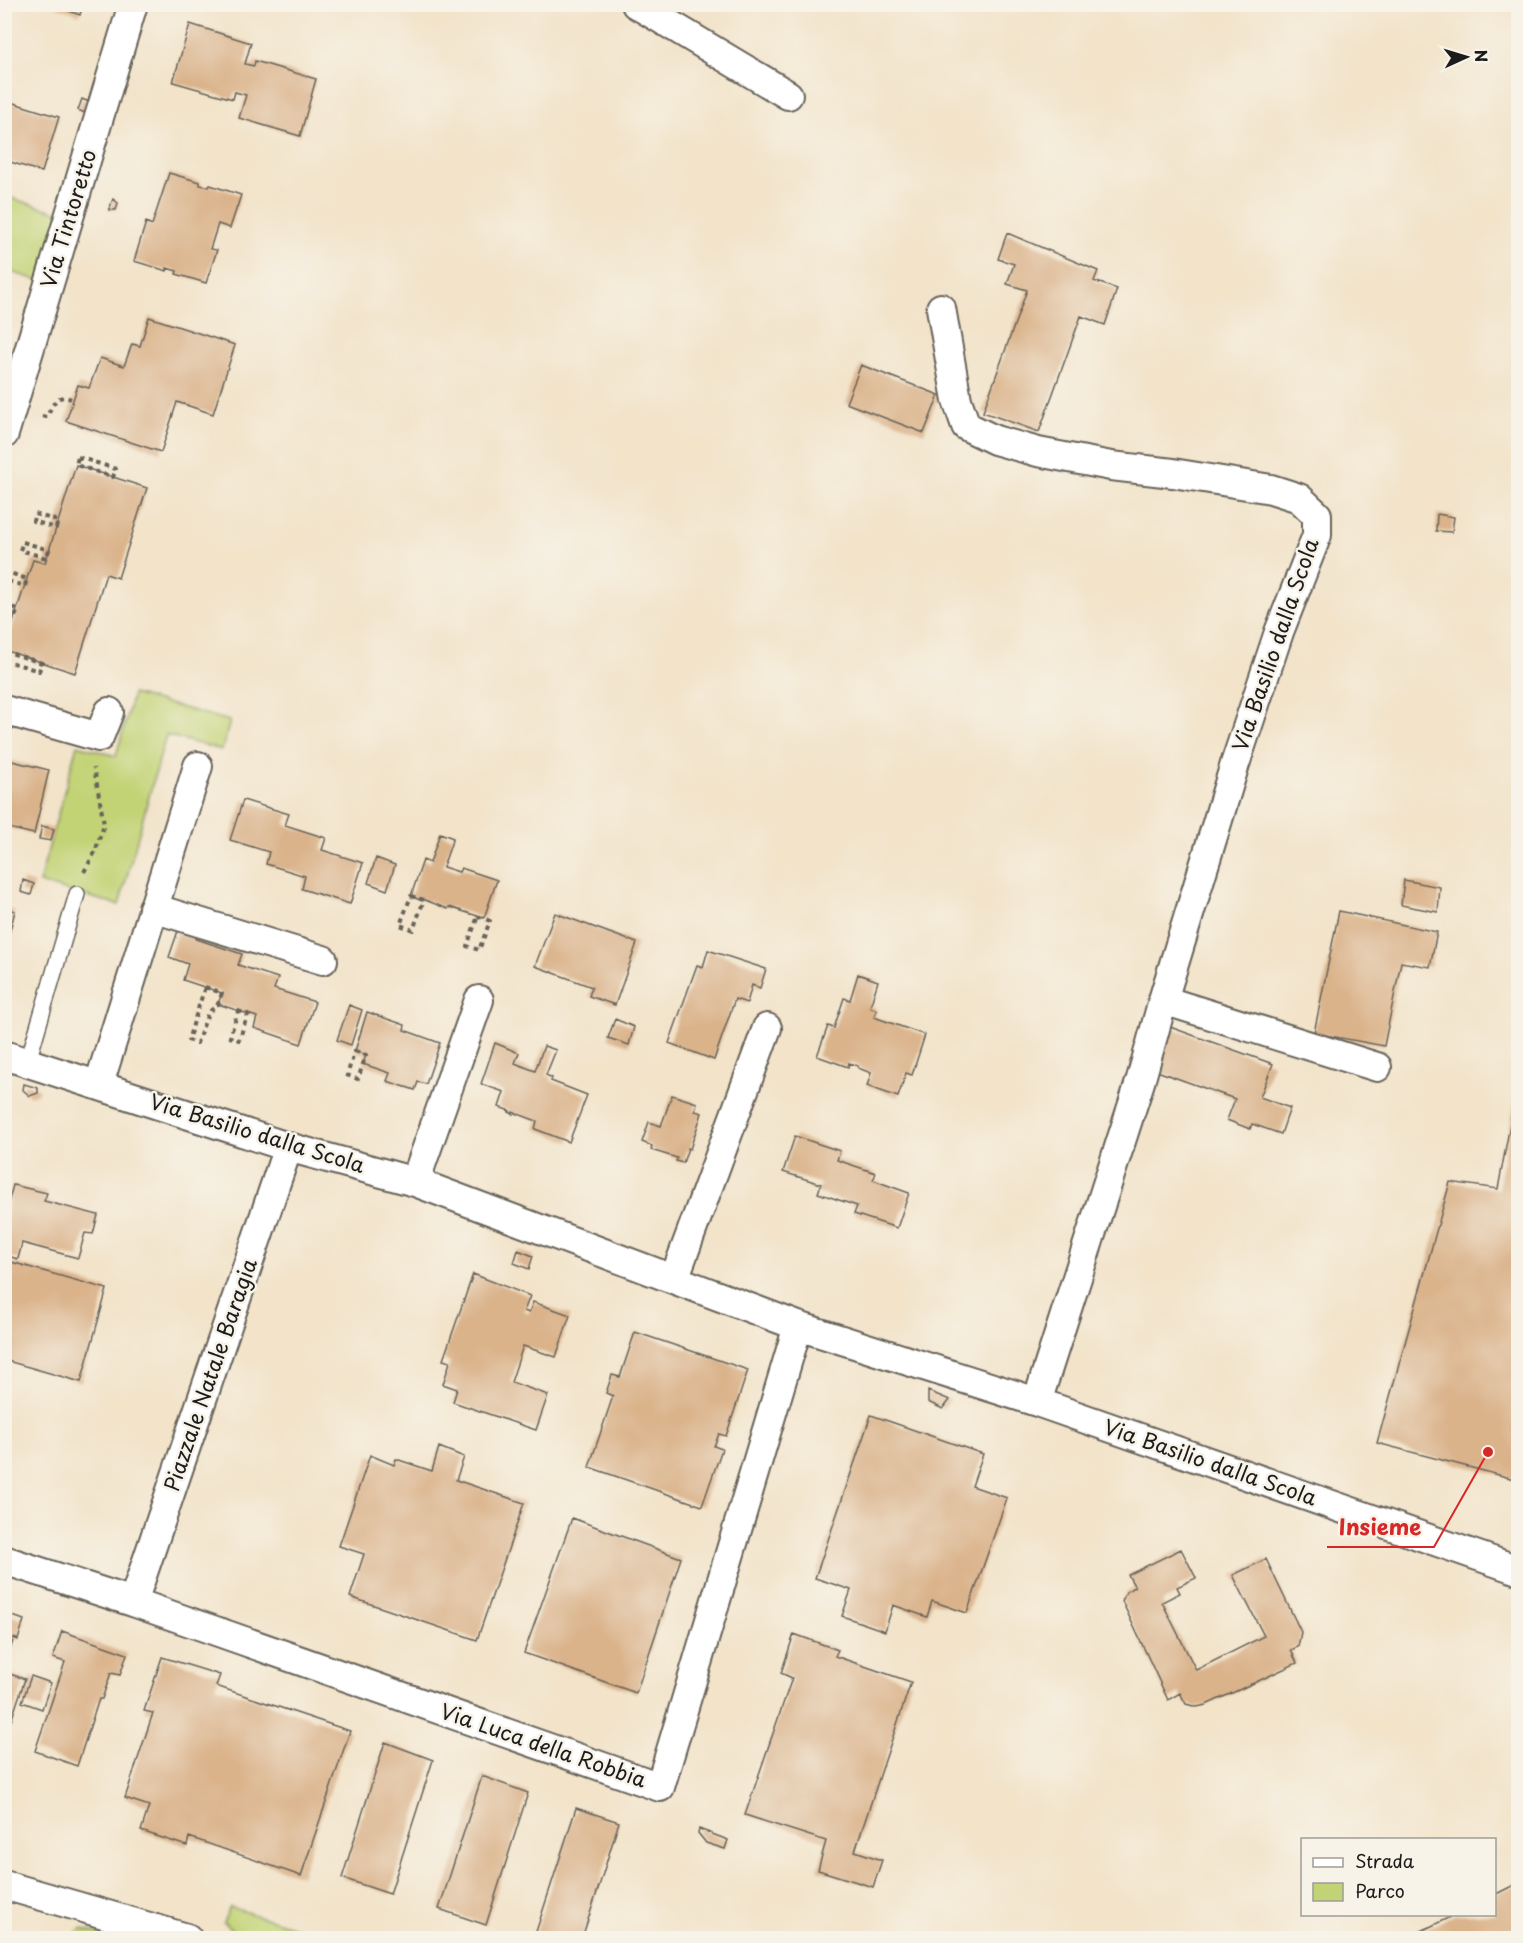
<svg xmlns="http://www.w3.org/2000/svg" width="1523" height="1943" font-family="'Playpen Sans',sans-serif">
  <style>
    .green { fill: #c2d376; stroke: #6f7849; stroke-width: 1.5 }
    .building { fill: #dab38b }
    .lines { fill: none; stroke-linecap: round; stroke-linejoin: round }
    .lane-casing { stroke: #676259; stroke-width: 18 }
    .street-casing { stroke: #676259; stroke-width: 32 }
    .path { stroke: #676259; stroke-width: 4; stroke-dasharray: 4.5 4.5; stroke-linecap: butt }
    .lane { stroke: #fff; stroke-width: 15 }
    .street { stroke: #fff; stroke-width: 28 }
    .labels { text-anchor: middle; stroke-width: 5; stroke-linejoin: round; paint-order: stroke }
    .street-label { font-size: 21px; fill: #1c1c1c; stroke: #f7f3e8 }
    .leader { fill: none; stroke: #d62828; stroke-width: 2 }
    .callout-dot { fill: #d62828; stroke: #f7f3e8; stroke-width: 2 }
    .callout-label { font-size: 22px; text-anchor: middle; font-weight: bold; fill: #d62828; stroke: #f7f3e8; stroke-width: 5; stroke-linejoin: round; paint-order: stroke }
  </style>
  <rect width="100%" height="100%" fill="#f7f3e8"/>
  <filter id="ink" filterUnits="userSpaceOnUse"><feTurbulence type="fractalNoise" baseFrequency=".0167" numOctaves="2"/><feDisplacementMap in="SourceGraphic" scale="12" xChannelSelector="R" yChannelSelector="G"/><feConvolveMatrix kernelMatrix="1 2 1 2 8 2 1 2 1" color-interpolation-filters="sRGB"/></filter>
  <filter id="wash" filterUnits="userSpaceOnUse"><feTurbulence type="fractalNoise" baseFrequency=".008" numOctaves="4" result="noise"/><feDisplacementMap in="SourceGraphic" scale="24" xChannelSelector="R" yChannelSelector="G"/><feGaussianBlur stdDeviation="1.35" result="paint"/><feColorMatrix in="noise" values="0 0 0 0 0 0 0 0 0 0 0 0 0 0 0 0 0 1.4 0 .05"/><feComposite in="paint" operator="in"/></filter>
  <g filter="url(#wash)">
    <rect width="100%" height="100%" fill="#f2e3c9"/>
    <path class="green" d="M 4,196 L 60,213 L 40,281 L 5,270 Z
      M 133,694 L 230,721 L 222,750 L 166,735 L 119,905 L 39,883 L 77,745 L 116,756 Z
      M 230,1907 L 330,1938 L 242,1938 L 223,1922 Z
      M 81,1929 L 116,1938 L 70,1938 Z"/>
    <g id="blocks">
      <path class="building" d="M 50,4 L 83,4 L 80,15 Z
        M 190,24 L 251,43 L 245,64 L 254,66 L 255,61 L 316,79 L 300,136 L 239,118 L 246,95 L 235,92 L 233,99 L 173,82 Z
        M 82,99 L 89,102 L 85,113 L 78,110 Z
        M 4,100 L 59,117 L 42,172 L 4,160 Z
        M 169,173 L 200,182 L 200,185 L 209,187 L 210,185 L 241,195 L 230,228 L 218,224 L 210,249 L 217,250 L 206,283 L 176,274 L 177,271 L 167,268 L 167,271 L 134,261 L 146,222 L 152,225 Z
        M 113,199 L 118,203 L 116,210 L 109,210 Z
        M 1007,233 L 1098,271 L 1094,281 L 1117,289 L 1105,325 L 1081,316 L 1039,432 L 983,412 L 1027,290 L 1007,284 L 1014,264 L 998,259 Z
        M 149,317 L 235,345 L 213,414 L 177,402 L 161,452 L 66,421 L 78,385 L 89,388 L 100,358 L 124,366 L 132,344 L 140,346 Z
        M 861,365 L 939,395 L 924,433 L 846,403 Z
        M 76,465 L 147,488 L 118,578 L 106,574 L 75,673 L 4,650 L 33,560 L 45,563 Z
        M 1437,514 L 1454,517 L 1452,532 L 1436,531 Z
        M 4,759 L 49,770 L 34,834 L 4,827 Z
        M 243,800 L 289,814 L 285,825 L 326,838 L 322,850 L 363,863 L 350,904 L 302,889 L 305,876 L 266,864 L 269,852 L 230,840 Z
        M 42,826 L 54,829 L 51,841 L 39,839 Z
        M 440,833 L 453,838 L 443,867 L 459,872 L 461,868 L 497,880 L 484,918 L 449,907 L 448,909 L 420,898 L 420,900 L 411,896 L 423,860 L 430,863 Z
        M 376,858 L 395,865 L 387,890 L 368,883 Z
        M 23,880 L 34,884 L 31,895 L 21,892 Z
        M 1404,880 L 1440,887 L 1438,912 L 1401,905 Z
        M 4,908 L 15,911 L 5,950 L 4,950 Z
        M 1339,911 L 1437,932 L 1430,967 L 1401,962 L 1384,1046 L 1314,1033 Z
        M 555,913 L 637,943 L 615,1005 L 589,996 L 592,987 L 535,966 Z
        M 179,928 L 197,935 L 196,939 L 242,954 L 238,965 L 278,978 L 274,989 L 315,1002 L 301,1044 L 254,1028 L 257,1017 L 218,1004 L 222,993 L 183,980 L 188,964 L 169,957 Z
        M 708,950 L 766,969 L 760,988 L 752,985 L 747,1003 L 735,999 L 714,1060 L 669,1043 L 697,965 L 703,967 Z
        M 858,974 L 878,981 L 870,1007 L 877,1010 L 874,1017 L 925,1035 L 912,1075 L 906,1073 L 898,1097 L 867,1086 L 871,1073 L 858,1068 L 858,1066 L 849,1063 L 848,1067 L 817,1056 L 828,1026 L 834,1028 L 844,998 L 850,1000 Z
        M 349,1005 L 362,1010 L 351,1045 L 337,1040 Z
        M 367,1012 L 405,1025 L 404,1030 L 440,1043 L 426,1084 L 418,1082 L 415,1090 L 387,1081 L 390,1073 L 363,1064 L 366,1055 L 355,1051 Z
        M 615,1019 L 634,1027 L 629,1045 L 608,1038 Z
        M 1170,1027 L 1273,1064 L 1260,1097 L 1290,1108 L 1281,1134 L 1252,1124 L 1250,1129 L 1227,1120 L 1235,1099 L 1154,1070 Z
        M 495,1043 L 519,1053 L 515,1063 L 535,1071 L 544,1046 L 556,1050 L 546,1075 L 552,1078 L 551,1081 L 587,1095 L 569,1142 L 535,1129 L 537,1121 L 513,1112 L 513,1114 L 509,1112 L 510,1111 L 499,1107 L 504,1092 L 481,1084 Z
        M 24,1084 L 38,1088 L 38,1093 L 30,1096 L 23,1090 Z
        M 1517,1087 L 1518,1088 L 1518,1480 L 1377,1443 L 1450,1182 L 1498,1189 Z
        M 672,1095 L 697,1103 L 695,1111 L 702,1113 L 690,1149 L 688,1148 L 683,1163 L 676,1161 L 677,1158 L 651,1150 L 652,1146 L 642,1142 L 649,1122 L 661,1126 Z
        M 795,1136 L 840,1151 L 837,1160 L 876,1173 L 873,1180 L 909,1193 L 897,1228 L 854,1214 L 857,1206 L 818,1193 L 821,1184 L 783,1172 Z
        M 13,1185 L 47,1193 L 44,1201 L 98,1215 L 93,1234 L 85,1233 L 78,1258 L 22,1243 L 18,1259 L 4,1255 L 6,1239 L 4,1238 L 4,1218 Z
        M 518,1250 L 533,1256 L 529,1269 L 514,1263 Z
        M 4,1260 L 107,1289 L 81,1382 L 4,1360 Z
        M 473,1274 L 530,1296 L 524,1311 L 529,1313 L 533,1302 L 570,1315 L 556,1357 L 523,1346 L 511,1382 L 548,1395 L 536,1430 L 453,1402 L 457,1389 L 443,1384 L 450,1362 L 443,1360 Z
        M 635,1332 L 748,1370 L 726,1436 L 719,1434 L 714,1446 L 722,1449 L 702,1506 L 589,1467 L 613,1396 L 606,1393 L 612,1375 L 620,1377 Z
        M 928,1391 L 950,1400 L 943,1409 L 928,1402 Z
        M 871,1415 L 983,1454 L 972,1486 L 1007,1498 L 967,1613 L 932,1601 L 927,1617 L 893,1605 L 885,1631 L 842,1616 L 851,1590 L 815,1578 Z
        M 439,1447 L 464,1457 L 456,1480 L 524,1503 L 477,1640 L 350,1597 L 364,1554 L 339,1546 L 370,1455 L 394,1465 L 396,1459 L 432,1471 Z
        M 572,1518 L 681,1558 L 636,1693 L 524,1653 Z
        M 1181,1549 L 1196,1578 L 1177,1587 L 1180,1593 L 1162,1602 L 1196,1670 L 1264,1636 L 1233,1575 L 1266,1559 L 1301,1632 L 1298,1647 L 1291,1650 L 1297,1663 L 1206,1705 L 1197,1707 L 1186,1704 L 1180,1693 L 1168,1700 L 1122,1601 L 1126,1592 L 1135,1587 L 1128,1575 Z
        M 4,1613 L 24,1620 L 18,1640 L 14,1638 L 5,1664 Z
        M 62,1631 L 127,1654 L 120,1675 L 111,1673 L 102,1699 L 99,1699 L 77,1766 L 35,1751 L 65,1662 L 53,1658 Z
        M 794,1634 L 838,1650 L 835,1656 L 911,1682 L 855,1851 L 882,1860 L 873,1887 L 818,1870 L 826,1841 L 745,1815 L 792,1678 L 781,1673 Z
        M 162,1657 L 220,1675 L 216,1686 L 350,1731 L 301,1876 L 189,1837 L 187,1846 L 141,1831 L 149,1806 L 125,1798 L 153,1713 L 144,1711 Z
        M 4,1672 L 25,1679 L 5,1739 L 4,1739 Z
        M 31,1676 L 51,1683 L 42,1709 L 22,1702 Z
        M 385,1742 L 433,1760 L 390,1894 L 342,1878 Z
        M 482,1776 L 528,1793 L 486,1925 L 439,1909 Z
        M 576,1808 L 619,1822 L 600,1883 L 582,1938 L 534,1938 Z
        M 699,1829 L 728,1840 L 725,1849 L 706,1843 L 698,1833 Z
        M 1518,1883 L 1518,1938 L 1407,1938 L 1456,1914 L 1494,1914 L 1494,1895 Z"/>
    </g>
  </g>
  <g filter="url(#ink)">
    <use href="#blocks" fill-opacity="0" stroke="#676259" stroke-width="1.5"/>
    <g class="lines">
      <defs>
        <path id="lane" d="M 28,1061 L 77,894"/>
        <path id="street" d="M 636,4 L 788,95
          M 941,308 L 957,400 L 966,426 L 995,440 L 1038,452 L 1111,466 L 1173,473 L 1271,489 L 1299,498 L 1317,515 L 1317,535 L 1279,632 L 1235,764 L 1163,1000 L 1141,1079 L 1037,1402
          M 4,434 L 133,4
          M 4,710 L 99,737 L 109,712
          M 153,908 L 323,960
          M 1163,1000 L 1377,1067
          M 4,1055 L 288,1147 L 415,1182 L 798,1326 L 1037,1402 L 1518,1570
          M 99,1084 L 198,766
          M 415,1182 L 479,1000
          M 674,1279 L 767,1028
          M 4,1560 L 133,1602 L 660,1787 L 798,1326
          M 133,1602 L 288,1147
          M 4,1885 L 187,1938"/>
      </defs>
      <use href="#lane" class="lane-casing"/>
      <use href="#street" class="street-casing"/>
      <path class="path" d="M 42,416 L 46,417 C 53,407 55,392 71,399
        M 78,457 L 116,469 L 113,477 L 76,465 Z
        M 35,514 L 58,521 L 56,528 L 33,521 Z
        M 23,542 L 49,550 L 46,558 L 20,550 Z
        M 4,571 L 27,579 L 25,586 L 4,580
        M 4,605 L 18,609 L 15,617 L 4,613
        M 4,651 L 42,663 L 39,671 L 4,660
        M 84,872 L 95,852 L 104,824 L 94,768
        M 411,896 L 424,900 L 413,930 L 400,925 Z
        M 478,916 L 490,921 L 479,950 L 467,946 Z
        M 205,987 L 222,993 L 218,1004 L 208,1013 L 197,1043 L 188,1040 Z
        M 238,1011 L 248,1014 L 239,1040 L 230,1037 Z
        M 355,1051 L 366,1055 L 358,1079 L 347,1075 Z"/>
      <use href="#lane" class="lane"/>
      <use href="#street" class="street"/>
    </g>
  </g>
  <g class="labels">
    <g class="street-label">
      <text transform="translate(69 219) rotate(-73)" y="7">Via Tintoretto</text>
      <text transform="translate(1276 645) rotate(-71)" y="7">Via Basilio dalla Scola</text>
      <text transform="translate(257 1134) rotate(17)" y="7">Via Basilio dalla Scola</text>
      <text transform="translate(211 1375) rotate(-71)" y="7">Piazzale Natale Baragia</text>
      <text transform="translate(1210 1463) rotate(19)" y="7">Via Basilio dalla Scola</text>
      <text transform="translate(543 1746) rotate(19)" y="7">Via Luca della Robbia</text>
    </g>
  </g>
  <path class="leader" d="M1488 1452L1434 1547H1327"/>
  <circle class="callout-dot" cx="1488" cy="1452" r="6"/>
  <g class="callout-label">
    <text x="1380" y="1535">Insieme</text>
  </g>
  <rect width="1523" height="1943" fill="none" stroke="#f7f3e8" stroke-width="24"/>
  <rect x="1301" y="1838" width="195" height="78" fill="#f7f3e8" stroke="#9f9d96" stroke-width="1.5"/>
  <rect x="1313" y="1858" width="30" height="9" fill="#ffffff" stroke="#9f9d96" stroke-width="1.5"/>
  <text x="1355" y="1868" font-size="18" fill="#1c1c1c">Strada</text>
  <rect x="1313" y="1883" width="30" height="18" fill="#c2d376" stroke="#9f9d96" stroke-width="1.5"/>
  <text x="1355" y="1898" font-size="18" fill="#1c1c1c">Parco</text>
  <g transform="translate(1466 57) rotate(86)" stroke="#f7f3e8" stroke-width="4.5" paint-order="stroke">
  <path d="M0-4.5L10 22L0 15L-10 22Z" fill="#1c1c1c"/>
  <text y="-9" font-size="16" font-weight="bold" text-anchor="middle" fill="#1c1c1c">N</text>
  </g>
</svg>
